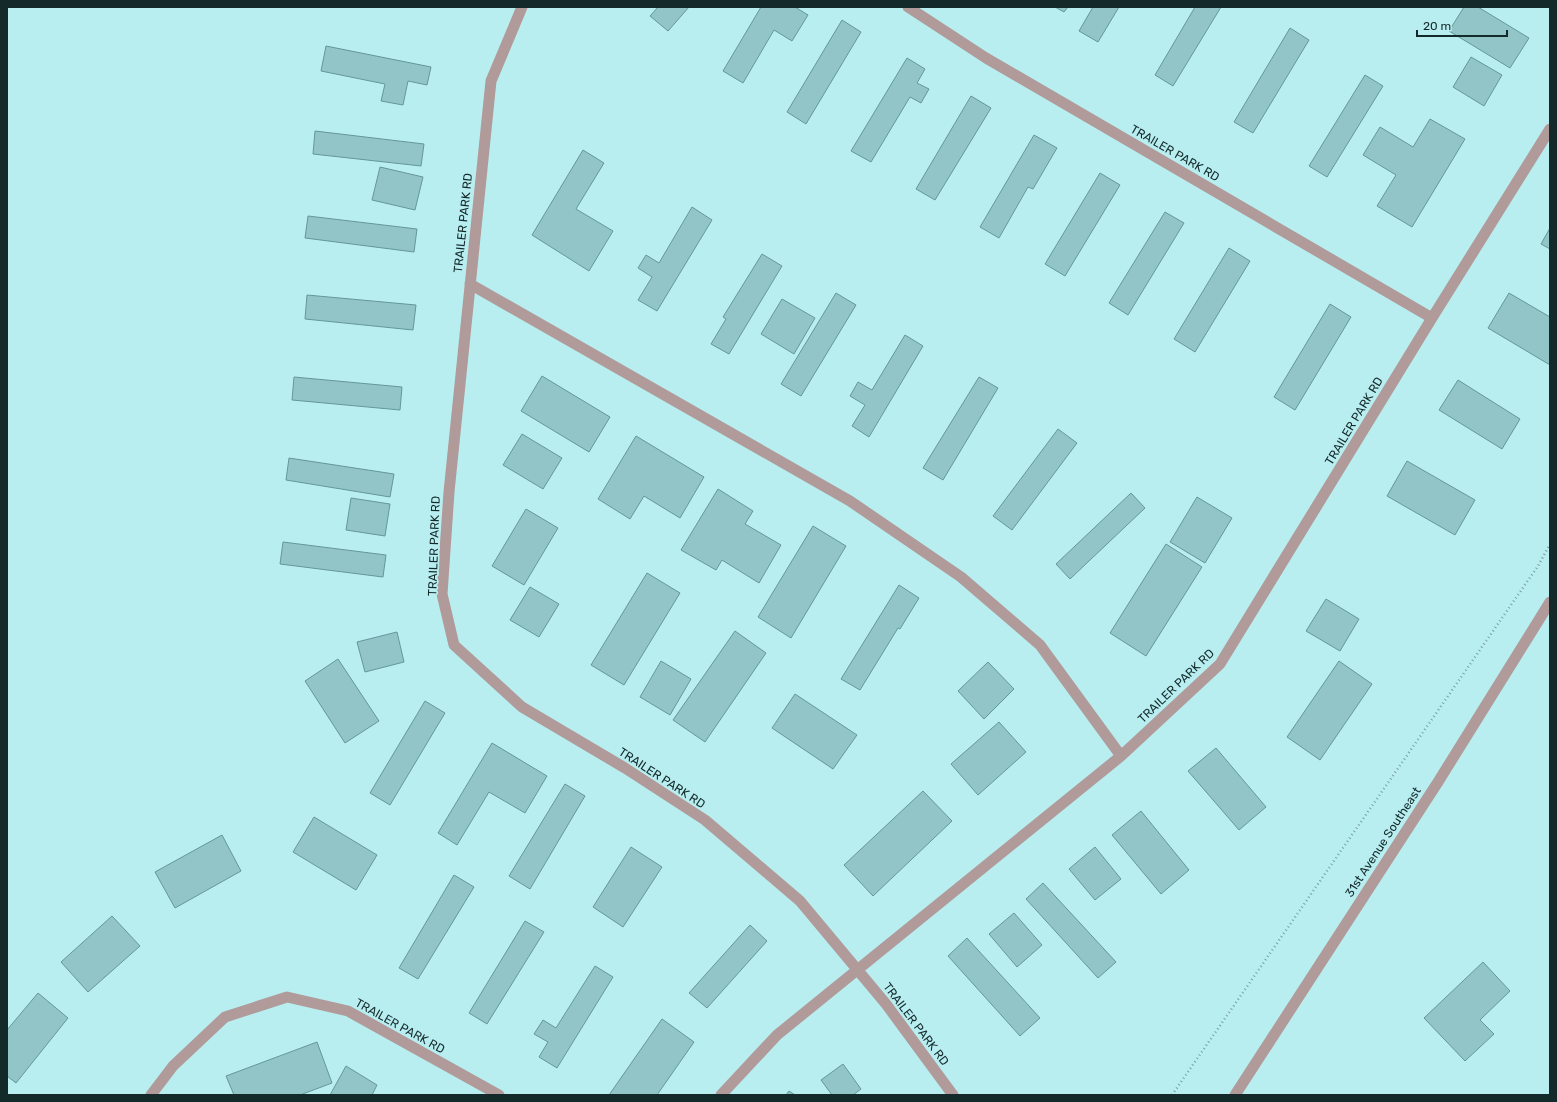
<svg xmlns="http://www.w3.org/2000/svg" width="1557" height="1102" font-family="Rubik,sans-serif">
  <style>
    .building { fill: #91c5c8; stroke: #64979a }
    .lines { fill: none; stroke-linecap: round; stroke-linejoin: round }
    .path { stroke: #78a1a3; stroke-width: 2.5; stroke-dasharray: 1 3; stroke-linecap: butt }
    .service { stroke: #b09b9a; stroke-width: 11 }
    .minor { stroke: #b09b9a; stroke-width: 11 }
    .tertiary { stroke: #b09b9a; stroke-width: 11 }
    .labels { text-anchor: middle; stroke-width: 3.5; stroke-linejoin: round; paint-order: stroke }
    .street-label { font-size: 12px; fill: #13292a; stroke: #b9eef1 }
  </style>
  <rect width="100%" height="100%" fill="#b9eef1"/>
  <path class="building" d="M 658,7 L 689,7 L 668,31 L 650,16 Z
    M 761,7 L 795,7 L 808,15 L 792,41 L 774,30 L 743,83 L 723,71 Z
    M 1055,7 L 1068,7 L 1064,12 Z
    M 1093,7 L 1119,7 L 1098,42 L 1079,31 Z
    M 1195,7 L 1221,7 L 1173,86 L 1155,75 Z
    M 1464,7 L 1478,7 L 1529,38 L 1510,68 L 1449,31 Z
    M 842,20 L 861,32 L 806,124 L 787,112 Z
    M 1290,28 L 1309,40 L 1253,133 L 1234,122 Z
    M 326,46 L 431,67 L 427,85 L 408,81 L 403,105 L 381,101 L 385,84 L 321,71 Z
    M 1471,57 L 1502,75 L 1484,106 L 1453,87 Z
    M 907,58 L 925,69 L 917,83 L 929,89 L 921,103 L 910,97 L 871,162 L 851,151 Z
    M 1365,75 L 1383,86 L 1327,177 L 1309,166 Z
    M 971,96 L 991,108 L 935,200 L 916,189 Z
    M 1430,119 L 1465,139 L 1412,227 L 1377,206 L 1396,175 L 1363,155 L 1380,127 L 1413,147 Z
    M 315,131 L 424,144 L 421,166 L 313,154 Z
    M 1034,135 L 1057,148 L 1033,189 L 1028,187 L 999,238 L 980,227 Z
    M 583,150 L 604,163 L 576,209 L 613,231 L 589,271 L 532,235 Z
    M 380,167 L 423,177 L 415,210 L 372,200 Z
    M 1100,173 L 1120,185 L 1065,276 L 1045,264 Z
    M 692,207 L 712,220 L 657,311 L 638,300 L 652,277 L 638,268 L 646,255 L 659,263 Z
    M 1165,212 L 1184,223 L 1128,315 L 1109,303 Z
    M 308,216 L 417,229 L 414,252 L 305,238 Z
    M 1550,228 L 1550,249 L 1541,244 Z
    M 1229,248 L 1250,261 L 1195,352 L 1174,339 Z
    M 762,254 L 782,266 L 729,354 L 711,344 L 726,319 L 723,317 Z
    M 836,293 L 856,305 L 801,396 L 781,384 Z
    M 1509,293 L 1550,317 L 1550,365 L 1488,328 Z
    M 307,295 L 416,305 L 413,330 L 305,319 Z
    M 782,299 L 815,318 L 794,354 L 761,334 Z
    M 1330,304 L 1351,317 L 1295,410 L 1274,397 Z
    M 905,335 L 923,346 L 869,437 L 852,426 L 865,405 L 850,396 L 858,382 L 872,390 Z
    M 542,376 L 610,417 L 589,452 L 521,411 Z
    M 294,377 L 402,387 L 400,410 L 292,400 Z
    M 979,377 L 998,388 L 943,480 L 923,468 Z
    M 1458,380 L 1520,419 L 1502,449 L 1439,410 Z
    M 1058,429 L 1077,443 L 1012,530 L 993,516 Z
    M 522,434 L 562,458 L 543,489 L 503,465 Z
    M 636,436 L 704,477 L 680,518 L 644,496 L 630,519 L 598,499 Z
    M 289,458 L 394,474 L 390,497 L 286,480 Z
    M 1407,461 L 1475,500 L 1455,535 L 1387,496 Z
    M 718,489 L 753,511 L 745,524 L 781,545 L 759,583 L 722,560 L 716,570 L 681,550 Z
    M 1131,493 L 1145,508 L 1070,579 L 1056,564 Z
    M 1197,497 L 1232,518 L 1205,563 L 1170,542 Z
    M 351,498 L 390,504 L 385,536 L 346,530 Z
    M 526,509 L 558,528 L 524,585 L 492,566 Z
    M 813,526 L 846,546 L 791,638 L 758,617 Z
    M 283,542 L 386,555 L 383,577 L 280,564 Z
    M 1166,544 L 1202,567 L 1146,656 L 1110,633 Z
    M 647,573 L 680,593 L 624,685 L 591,665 Z
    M 899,585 L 919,598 L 900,629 L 898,628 L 860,690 L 841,679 Z
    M 530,587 L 559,604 L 539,637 L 510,620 Z
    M 1326,599 L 1359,619 L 1340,651 L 1306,631 Z
    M 735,631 L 766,653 L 705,742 L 673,720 Z
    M 397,632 L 404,662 L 365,672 L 357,642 Z
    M 338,659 L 379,721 L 345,743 L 305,681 Z
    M 661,661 L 691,679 L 670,715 L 640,697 Z
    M 1339,661 L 1372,684 L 1320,760 L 1287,737 Z
    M 988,662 L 1014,689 L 984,719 L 958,691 Z
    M 795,694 L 857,735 L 833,769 L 772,728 Z
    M 425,701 L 445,713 L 390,805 L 370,793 Z
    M 999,722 L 1026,752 L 978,795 L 951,764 Z
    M 492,743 L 547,776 L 525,813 L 489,792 L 457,845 L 438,833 Z
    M 1216,748 L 1266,807 L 1239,830 L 1188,771 Z
    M 565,784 L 585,796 L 530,889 L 509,876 Z
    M 923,791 L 952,821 L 873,896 L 844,865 Z
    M 1141,811 L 1189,870 L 1161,894 L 1112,835 Z
    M 314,817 L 377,855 L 356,890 L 293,852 Z
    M 222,835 L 241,871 L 175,908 L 155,872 Z
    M 631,847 L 662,867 L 623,927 L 593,907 Z
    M 1095,847 L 1121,879 L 1095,900 L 1069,869 Z
    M 454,875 L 474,887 L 418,979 L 399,968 Z
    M 1043,883 L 1116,962 L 1098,978 L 1026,899 Z
    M 1014,913 L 1042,945 L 1017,967 L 989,934 Z
    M 112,916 L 140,946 L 88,992 L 61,962 Z
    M 525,921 L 544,932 L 487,1024 L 469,1013 Z
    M 750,925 L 767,941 L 707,1008 L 689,993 Z
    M 967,938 L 1040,1018 L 1020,1036 L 948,956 Z
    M 1483,962 L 1510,991 L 1480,1020 L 1494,1034 L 1465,1061 L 1424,1018 Z
    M 595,966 L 613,977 L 557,1068 L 539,1057 L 548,1042 L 534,1034 L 543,1020 L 556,1028 Z
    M 38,993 L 68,1018 L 16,1083 L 7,1076 L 7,1030 Z
    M 662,1019 L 694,1042 L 657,1095 L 609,1095 Z
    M 317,1042 L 332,1083 L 300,1095 L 234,1095 L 226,1076 Z
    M 843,1064 L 861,1089 L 853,1095 L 832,1095 L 821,1080 Z
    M 346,1066 L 377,1085 L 372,1095 L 330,1095 Z
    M 789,1091 L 795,1095 L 786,1095 Z"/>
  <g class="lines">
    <path class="path" d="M 1172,1095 L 1538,566 L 1550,544"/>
    <path class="service" d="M 522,7 L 491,81 L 449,492 L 442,594 L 454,645 L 522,707 L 625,768 L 705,820 L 800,901 L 886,1004 L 953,1095
      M 908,7 L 986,58 L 1432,318
      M 470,284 L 850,501 L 961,577 L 1040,645 L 1121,756
      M 721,1095 L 777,1035 L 1121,756 L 1220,664 L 1432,318 L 1550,129"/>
    <path class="minor" d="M 151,1095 L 173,1066 L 225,1017 L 287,997 L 348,1011 L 499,1095"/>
    <path class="tertiary" d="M 1235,1095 L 1438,782 L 1550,602"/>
  </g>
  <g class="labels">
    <g class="street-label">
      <text transform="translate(1175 153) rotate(30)" y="4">TRAILER PARK RD</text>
      <text transform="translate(463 223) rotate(-84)" y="4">TRAILER PARK RD</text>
      <text transform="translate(1354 421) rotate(-59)" y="4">TRAILER PARK RD</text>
      <text transform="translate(434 546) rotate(-88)" y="4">TRAILER PARK RD</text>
      <text transform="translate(1176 686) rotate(-44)" y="4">TRAILER PARK RD</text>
      <text transform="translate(662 778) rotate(33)" y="4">TRAILER PARK RD</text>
      <text transform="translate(1383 842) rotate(-57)" y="4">31st Avenue Southeast</text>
      <text transform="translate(916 1024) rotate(53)" y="4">TRAILER PARK RD</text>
      <text transform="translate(400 1026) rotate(29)" y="4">TRAILER PARK RD</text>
    </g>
  </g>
  <rect width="1557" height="1102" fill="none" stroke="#13292a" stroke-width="16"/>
  <path d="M1417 30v6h90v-6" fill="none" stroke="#13292a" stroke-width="2"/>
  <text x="1423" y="30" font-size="12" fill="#13292a" stroke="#b9eef1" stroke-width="3" paint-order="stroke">20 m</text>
</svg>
